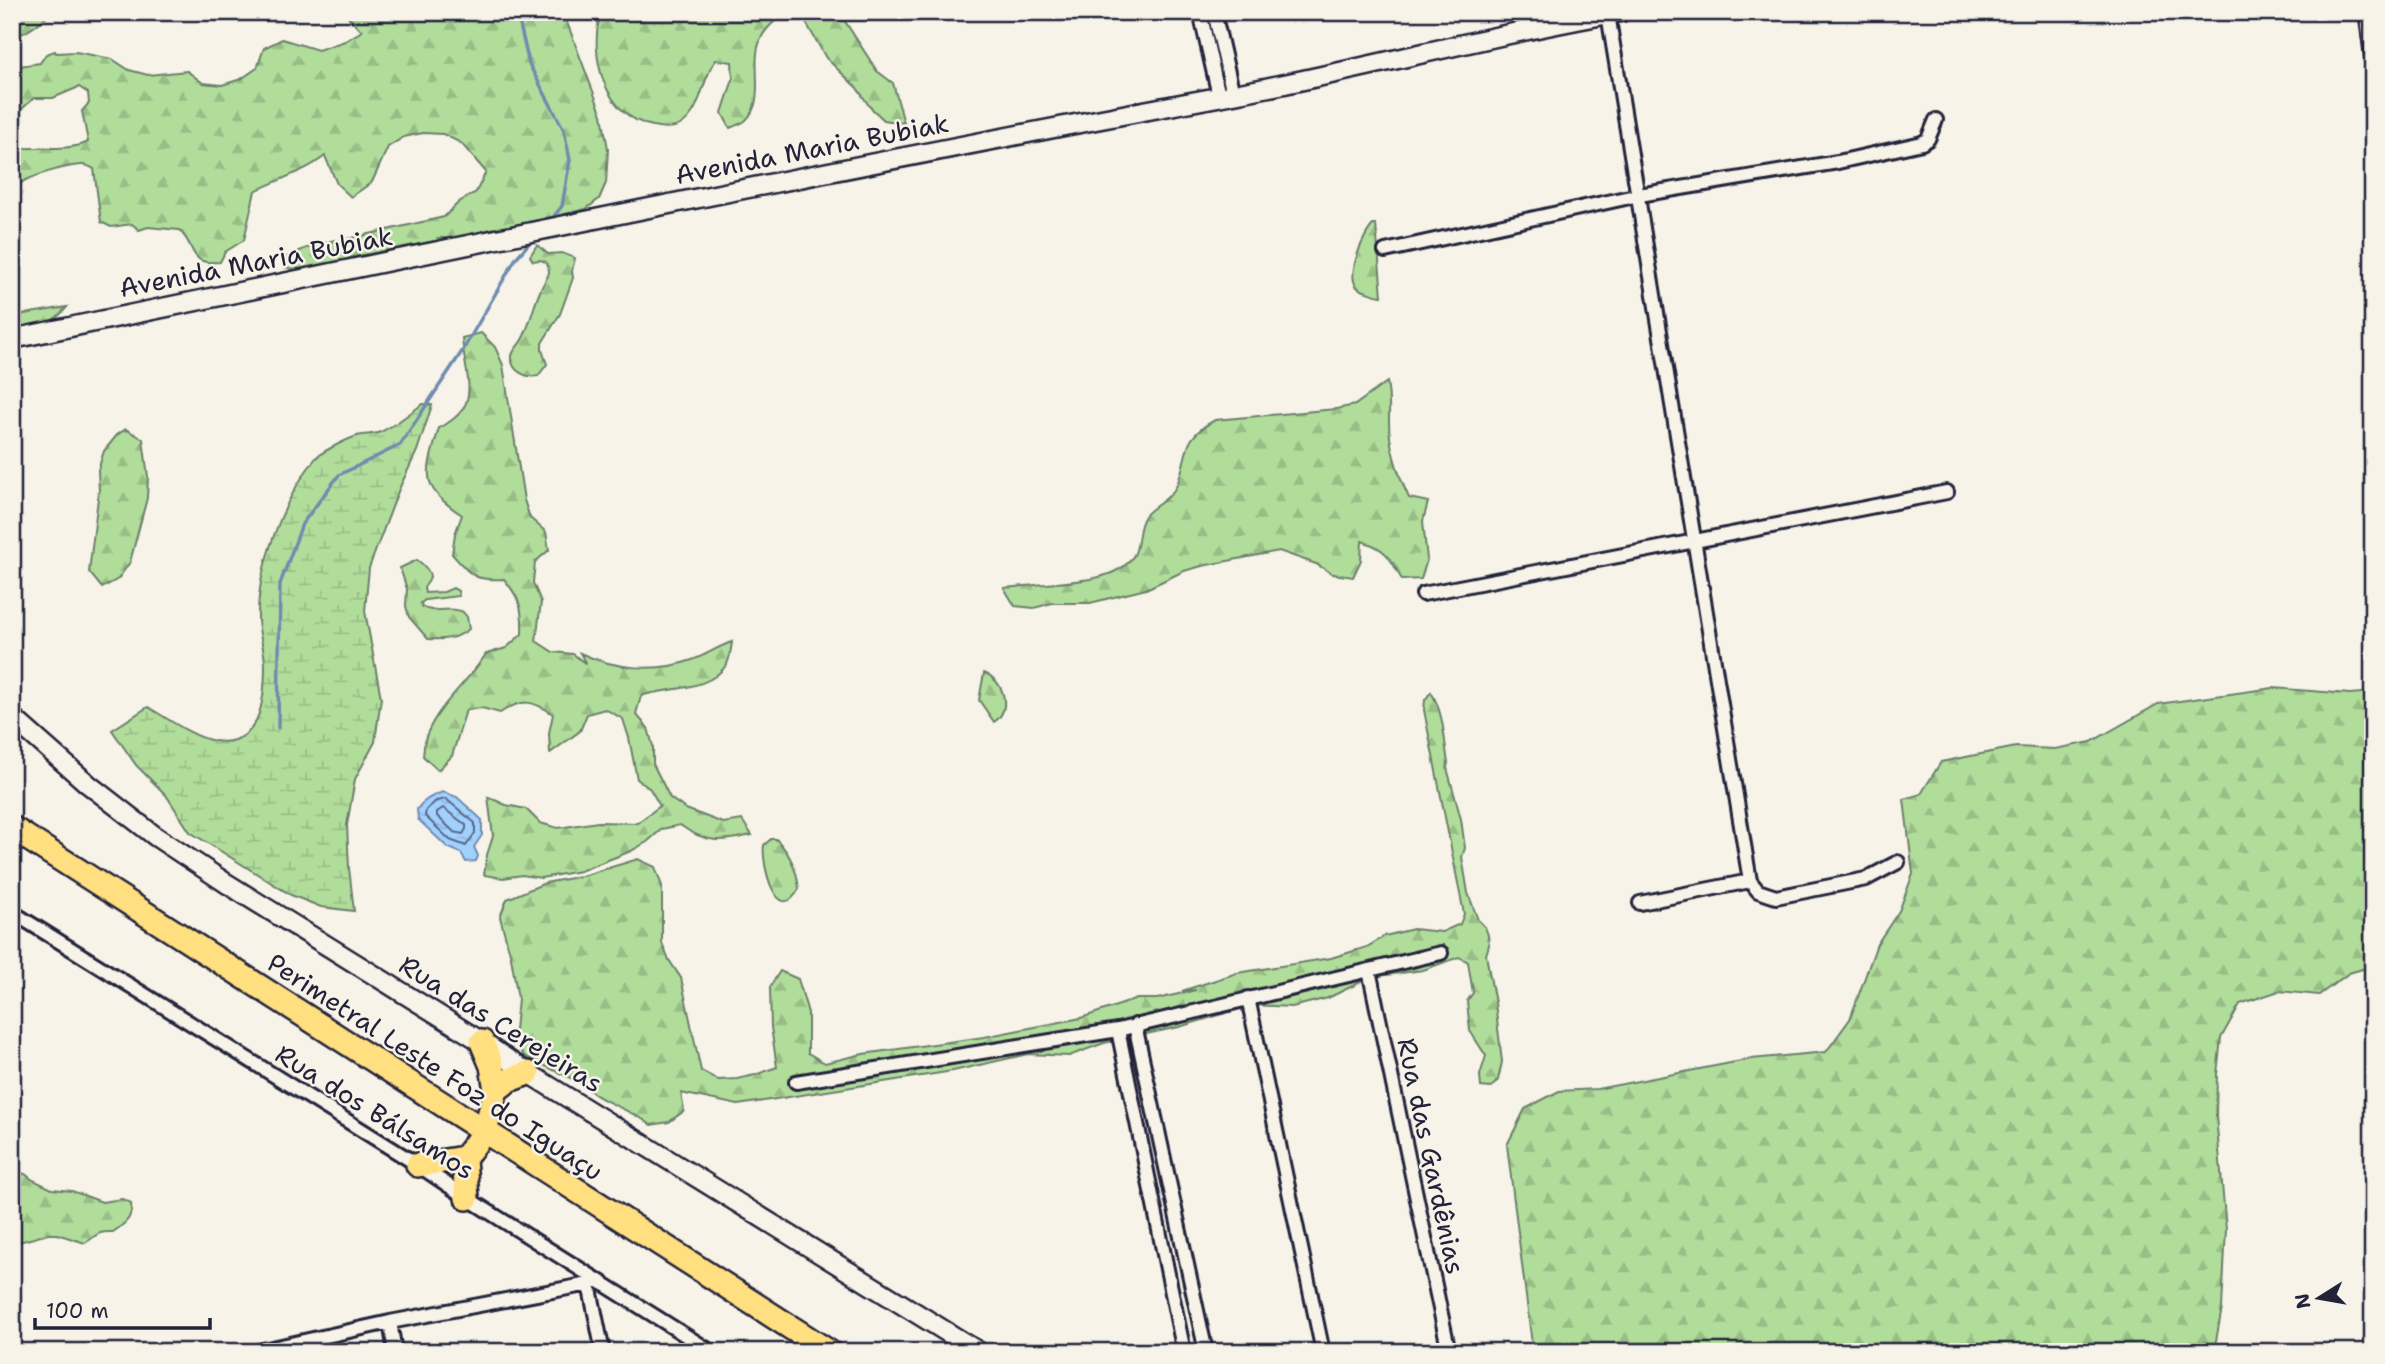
<svg xmlns="http://www.w3.org/2000/svg" width="2385" height="1364" font-family="'Shantell Sans',sans-serif">
  <style>
    .forest { fill: url(#forest-firs); stroke: #6a806b; stroke-width: 2 }
    .wetland { fill: url(#wetland-marsh); stroke: #6a806b; stroke-width: 2 }
    .water { fill: url(#water-ripples); stroke: #6f8bb0; stroke-width: 2 }
    .lines { fill: none; stroke-linecap: round; stroke-linejoin: round }
    .shore { stroke: #566889; stroke-width: 2 }
    .stream { stroke: #6f8bb0; stroke-width: 3.5 }
    .street-casing { stroke: #22223b; stroke-width: 18 }
    .secondary-casing { stroke: #22223b; stroke-width: 23 }
    .highway-casing { stroke: #22223b; stroke-width: 28 }
    .street { stroke: #f7f3e8; stroke-width: 12 }
    .secondary { stroke: #f7f3e8; stroke-width: 18 }
    .highway { stroke: #ffdf80; stroke-width: 23 }
    .labels { text-anchor: middle; stroke-width: 5; stroke-linejoin: round; paint-order: stroke }
    .street-label { font-size: 26px; fill: #22223b; stroke: #f7f3e8 }
  </style>
  <defs>
    <pattern id="forest-firs" width="22" height="20" patternUnits="userSpaceOnUse" patternTransform="scale(1.75)"><rect width="22" height="20" fill="#b1dd9b"/><path d="M5 1l3.5 6h-7zM16 11l3.5 6h-7z" fill="#98bd86"/></pattern>
    <pattern id="wetland-marsh" width="20" height="14" patternUnits="userSpaceOnUse" patternTransform="scale(1.75)"><rect width="20" height="14" fill="#b1dd9b"/><path d="M1 5h8M5 5V1M11 12h8M15 12V8" fill="none" stroke="#98bd86"/></pattern>
    <pattern id="water-ripples" width="26" height="14" patternUnits="userSpaceOnUse" patternTransform="scale(1.75)"><rect width="26" height="14" fill="#a3d1fe"/><path d="M2 4q2-2 4 0t4 0M15 11q2-2 4 0t4 0" fill="none" stroke="#8cb3db"/></pattern>
  </defs>
  <rect width="100%" height="100%" fill="#f7f3e8"/>
  <filter id="ink" filterUnits="userSpaceOnUse"><feTurbulence type="fractalNoise" baseFrequency=".0143" numOctaves="2"/><feDisplacementMap in="SourceGraphic" scale="14" xChannelSelector="R" yChannelSelector="G"/><feConvolveMatrix kernelMatrix="1 2 1 2 8 2 1 2 1" color-interpolation-filters="sRGB"/></filter>
  <g filter="url(#ink)">
    <path class="forest" d="M 14,12 L 52,12 C 40,22 27,35 12,36 Z
      M 346,12 L 563,12 L 602,115 L 608,149 L 606,183 L 599,199 L 586,209 L 547,218 L 513,234 L 494,228 L 459,238 L 438,238 L 440,240 L 354,257 L 318,270 L 302,272 L 285,267 L 287,257 L 304,249 L 334,240 L 334,242 L 444,217 L 459,202 L 476,192 L 486,172 L 461,143 L 443,134 L 423,133 L 404,137 L 388,147 L 372,182 L 351,197 L 337,184 L 325,156 C 305,172 279,179 255,191 L 244,240 L 225,252 L 220,262 C 187,265 198,248 179,230 L 148,227 L 139,230 L 132,224 L 111,227 L 101,222 L 94,169 C 90,167 88,165 84,165 C 70,164 27,177 18,185 L 17,204 L 12,203 L 12,149 C 35,146 69,152 88,142 L 82,111 L 89,103 L 88,93 L 79,87 L 53,98 L 34,98 L 12,118 L 12,67 L 40,63 L 46,54 L 55,51 L 56,53 L 76,52 L 112,59 L 129,70 L 148,75 L 187,71 L 203,83 L 222,85 L 241,79 L 257,68 L 264,48 L 282,39 L 318,50 L 345,41 L 362,31 L 348,17 Z
      M 601,12 L 785,12 C 776,20 764,29 760,41 C 750,65 767,101 745,121 C 741,124 734,126 730,128 L 722,113 L 733,79 L 732,62 L 716,60 C 701,78 703,111 680,125 C 673,129 661,128 653,126 C 604,117 588,54 601,12 Z
      M 800,12 L 839,12 L 877,71 L 893,83 L 904,123 L 884,120 L 870,107 L 857,88 L 826,58 Z
      M 1373,225 L 1376,225 L 1382,296 C 1377,296 1360,290 1357,287 C 1346,275 1363,235 1373,225 Z
      M 537,245 L 548,254 L 562,253 L 575,258 L 572,271 L 573,278 L 560,314 L 542,343 L 542,350 L 547,364 L 538,376 C 526,378 510,371 512,356 C 513,349 520,345 523,338 C 531,322 534,303 542,287 C 544,282 548,278 549,272 C 549,267 548,267 546,262 L 540,260 L 533,261 L 530,256 Z
      M 67,307 C 49,329 37,324 12,329 L 12,316 Z
      M 481,333 L 495,347 L 503,365 L 524,500 L 530,518 L 546,532 L 549,550 L 535,562 L 533,583 L 541,602 L 536,641 L 553,652 L 573,654 L 586,664 L 580,653 C 614,669 657,673 692,660 C 706,655 717,647 732,642 C 731,649 730,658 727,664 C 709,692 668,687 641,696 L 636,714 L 648,728 L 653,746 L 653,764 L 670,798 L 686,809 L 723,823 L 742,820 L 752,835 C 721,842 706,844 680,825 L 662,829 L 647,842 L 631,851 L 580,871 L 541,878 L 522,875 L 503,878 L 484,875 L 487,855 L 493,836 L 488,797 L 506,805 L 526,809 L 540,823 L 558,828 L 598,822 L 637,823 L 660,806 L 650,789 L 637,779 L 629,738 L 623,719 L 605,709 L 587,714 L 580,731 L 550,753 L 549,733 L 553,714 C 531,699 522,699 500,713 L 482,708 L 466,710 L 452,756 L 438,770 L 423,756 C 424,749 424,741 427,734 C 439,704 469,681 486,654 L 506,648 L 522,634 C 523,609 520,598 504,579 C 474,581 472,576 452,554 L 455,534 L 462,515 C 418,486 426,474 439,428 C 484,405 465,380 462,338 Z
      M 1387,382 C 1390,396 1389,408 1389,422 C 1389,448 1398,474 1409,498 L 1428,502 L 1423,521 L 1427,560 L 1421,579 L 1402,580 C 1390,557 1387,549 1362,541 L 1361,560 L 1353,577 L 1333,574 L 1316,564 L 1279,551 L 1202,566 L 1184,571 L 1146,589 L 1090,603 L 1052,603 L 1034,608 L 1015,606 L 1004,588 C 1018,587 1032,585 1047,584 C 1072,581 1122,581 1135,553 C 1140,541 1137,528 1145,516 C 1153,505 1169,501 1176,487 C 1190,456 1179,439 1215,420 L 1336,409 L 1355,405 Z
      M 126,429 L 143,439 L 148,477 L 147,498 L 130,562 L 118,579 L 102,588 L 89,572 L 99,490 L 98,470 L 104,451 L 117,435 Z
      M 417,560 C 422,563 433,573 429,580 C 428,583 425,585 424,588 L 425,593 L 444,592 L 453,588 L 458,591 L 459,596 L 425,600 L 421,603 L 422,607 C 436,615 449,605 463,612 L 467,617 L 469,629 C 457,639 443,640 428,639 L 409,617 L 406,606 L 407,589 L 400,568 Z
      M 984,673 C 1003,679 1013,710 994,722 L 979,700 Z
      M 2273,688 L 2350,694 L 2373,692 L 2373,966 L 2349,973 L 2319,995 L 2279,991 L 2240,1004 L 2221,1038 L 2217,1074 L 2216,1116 L 2226,1229 L 2222,1308 L 2214,1352 L 1533,1352 L 1507,1145 L 1525,1109 L 1559,1091 L 1597,1089 L 1751,1059 L 1826,1052 L 1850,1019 L 1877,944 L 1899,911 L 1913,874 L 1904,799 L 1921,794 L 1941,762 L 2016,747 L 2055,749 L 2091,742 L 2158,704 Z
      M 1431,692 C 1444,713 1444,739 1448,763 L 1447,768 L 1461,819 L 1465,848 L 1462,857 L 1468,893 L 1478,920 L 1485,927 L 1488,935 L 1489,945 L 1486,955 L 1495,1003 L 1502,1062 L 1498,1080 L 1491,1088 L 1481,1087 L 1480,1075 L 1486,1056 L 1470,1031 L 1467,1001 L 1473,993 L 1468,962 L 1459,957 L 1423,970 L 1371,977 L 1328,998 L 1292,1007 L 1253,1005 L 1179,1027 L 1104,1043 L 1069,1056 L 1028,1054 L 953,1071 L 738,1105 L 681,1093 L 684,1111 L 669,1122 L 651,1125 C 635,1111 594,1100 585,1085 L 524,1056 L 514,1040 L 518,999 L 511,957 L 500,917 L 507,899 L 545,883 L 582,876 L 638,859 L 655,867 L 662,886 L 662,943 L 669,960 L 681,978 L 701,1071 L 718,1080 L 737,1079 L 755,1075 L 777,1067 L 771,1027 L 770,987 L 780,971 L 798,979 L 808,1013 L 808,1053 L 825,1063 L 863,1054 L 984,1037 L 1081,1018 L 1137,999 L 1157,999 L 1196,990 L 1182,991 L 1237,973 L 1331,958 L 1367,947 L 1385,936 L 1413,929 L 1442,932 L 1460,924 L 1464,914 L 1424,710 L 1425,700 Z
      M 771,839 L 776,839 C 790,853 797,870 799,889 C 777,928 761,863 764,845 Z
      M 12,1171 L 25,1174 L 33,1180 L 52,1189 L 72,1191 L 102,1202 L 122,1199 L 131,1203 C 133,1218 125,1224 113,1232 C 96,1231 97,1236 85,1243 L 57,1234 L 48,1234 L 12,1244 Z"/>
    <path class="wetland" d="M 423,404 L 432,405 L 417,451 L 399,489 L 369,568 L 365,611 L 381,698 L 375,742 L 355,779 L 347,825 L 349,868 L 354,911 L 321,907 L 291,895 L 190,832 L 166,795 L 136,765 L 112,730 L 148,707 C 167,718 194,738 215,741 C 261,748 265,698 265,665 C 265,649 258,633 258,618 C 257,567 284,498 315,459 C 320,452 348,439 357,436 C 364,434 371,435 378,433 C 394,427 408,414 423,404 Z"/>
    <path class="water" d="M 443,792 L 457,797 L 482,820 L 482,835 L 474,847 L 478,856 L 476,861 L 466,862 L 461,853 L 447,847 L 422,823 L 418,819 L 417,809 C 423,801 433,795 443,792 Z"/>
    <g class="lines">
      <path class="shore" d="M 446,799 L 475,823 L 475,833 L 466,846 L 450,840 L 425,816 L 426,810 L 436,801 Z
        M 443,808 L 466,825 L 466,829 L 463,834 L 454,832 L 437,816 L 437,812 Z"/>
      <path class="stream" d="M 517,12 L 529,64 L 564,130 L 570,160 L 562,206 L 554,216
        M 278,728 L 280,584 L 302,524 L 339,475 L 400,445 L 463,350 L 516,258 L 532,240"/>
      <defs>
        <path id="street" d="M 1200,12 L 1219,96
          M 1214,12 L 1233,94
          M 2366,12 L 2373,64
          M 1608,14 L 1750,881
          M 1385,251 L 1639,195 L 1838,162 L 1922,143 L 1928,139 L 1936,120
          M 1423,594 L 1947,492
          M 1640,903 L 1750,881 L 1758,891 L 1776,897 L 1866,879 L 1898,862
          M 12,912 L 418,1165 L 467,1198 L 712,1352
          M 1369,970 L 1449,1352
          M 1248,998 L 1323,1352
          M 1135,1025 L 1206,1352
          M 1118,1030 L 1184,1352
          M 796,1082 L 1118,1030 L 1441,953
          M 589,1284 L 603,1352
          M 390,1322 L 395,1352
          M 254,1352 L 390,1322 L 589,1284 L 595,1279"/>
        <path id="secondary" d="M 12,339 C 419,255 825,170 1234,94 C 1363,70 1491,34 1621,12
          M 12,717 L 88,784 L 155,836 L 226,883 L 482,1042 L 528,1073 L 979,1352"/>
        <path id="highway" d="M 12,828 L 829,1352
          M 496,1090 L 509,1080 L 528,1073
          M 418,1165 L 464,1158
          M 467,1198 L 464,1158 L 485,1131 L 496,1090 L 492,1066 L 482,1042"/>
      </defs>
      <use href="#street" class="street-casing"/>
      <use href="#secondary" class="secondary-casing"/>
      <use href="#highway" class="highway-casing"/>
      <use href="#street" class="street"/>
      <use href="#secondary" class="secondary"/>
      <use href="#highway" class="highway"/>
    </g>
  </g>
  <g class="labels">
    <g class="street-label">
      <text transform="translate(812 149) rotate(-11)" y="9">Avenida Maria Bubiak</text>
      <text transform="translate(256 262) rotate(-11)" y="9">Avenida Maria Bubiak</text>
      <text transform="translate(501 1024) rotate(32)" y="9">Rua das Cerejeiras</text>
      <text transform="translate(435 1067) rotate(33)" y="9">Perimetral Leste Foz do Iguaçu</text>
      <text transform="translate(375 1112) rotate(32)" y="9">Rua dos Bálsamos</text>
      <text transform="translate(1431 1156) rotate(78)" y="9">Rua das Gardênias</text>
    </g>
  </g>
  <rect width="2385" height="1364" fill="none" stroke="#f7f3e8" stroke-width="42"/>
  <rect x="21" y="21" width="2343" height="1322" fill="none" stroke="#22223b" stroke-width="2.5" filter="url(#ink)"/>
  <g transform="translate(2319 1298) rotate(259)" stroke="#f7f3e8" stroke-width="5" paint-order="stroke">
  <path d="M0-5L12 26L0 18L-12 26Z" fill="#22223b"/>
  <text y="-10" font-size="19" font-weight="bold" text-anchor="middle" fill="#22223b">N</text>
  </g>
  <path d="M35 1318v10h175v-10" fill="none" stroke="#22223b" stroke-width="3.5"/>
  <text x="46" y="1318" font-size="21" fill="#22223b" stroke="#f7f3e8" stroke-width="5" paint-order="stroke">100 m</text>
</svg>
